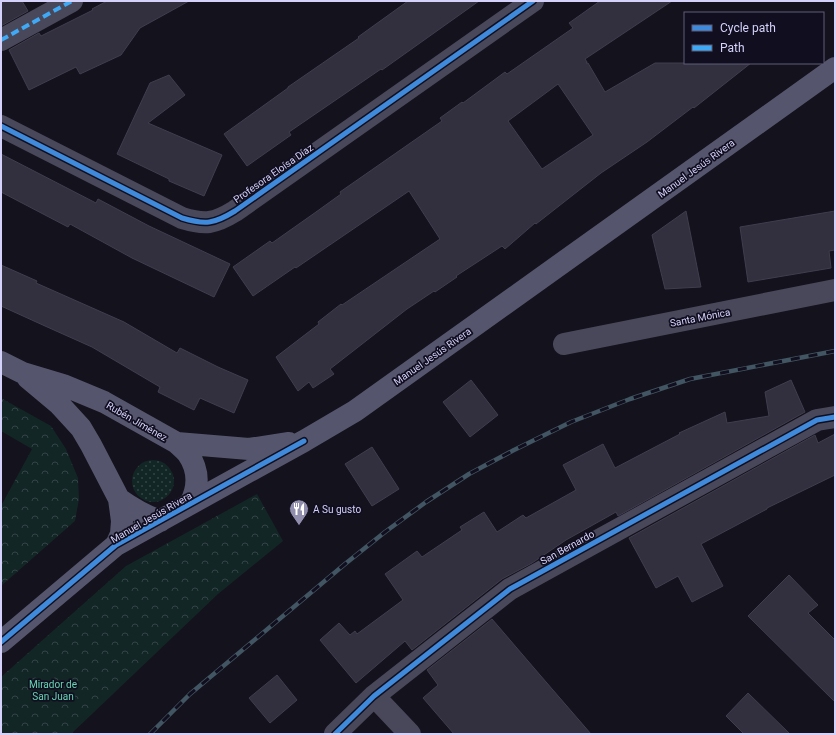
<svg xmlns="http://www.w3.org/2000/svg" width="836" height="735" font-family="Roboto,sans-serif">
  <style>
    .grass { fill: url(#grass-dots) }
    .park { fill: url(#park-crowns) }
    .building { fill: #32303e; stroke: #403d4f; fill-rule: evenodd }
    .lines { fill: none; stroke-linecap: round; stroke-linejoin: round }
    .street { stroke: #49485b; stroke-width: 22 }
    .secondary { stroke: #55556e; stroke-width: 22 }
    .rail-casing { stroke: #425562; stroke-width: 4.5 }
    .rail { stroke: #110f1f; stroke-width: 3; stroke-dasharray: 9; stroke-linecap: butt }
    .quiet { stroke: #3fa9f5; stroke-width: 4; stroke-dasharray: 8 4; stroke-linecap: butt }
    .cycleway-casing { stroke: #110f1f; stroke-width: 8 }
    .cycleway { stroke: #408adc; stroke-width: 5 }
    .labels { text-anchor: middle; stroke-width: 3.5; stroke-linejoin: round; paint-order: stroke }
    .street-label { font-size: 10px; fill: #d4d1fb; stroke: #110f1f }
    .poi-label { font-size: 10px; fill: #d4d1fb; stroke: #110f1f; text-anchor: start }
    .park-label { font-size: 10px; fill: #64d4b4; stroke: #110f1f }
  </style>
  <defs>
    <pattern id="grass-dots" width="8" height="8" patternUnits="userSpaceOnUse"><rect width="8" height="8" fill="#122626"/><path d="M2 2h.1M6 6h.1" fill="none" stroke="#344446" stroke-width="1.8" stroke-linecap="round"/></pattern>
    <pattern id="park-crowns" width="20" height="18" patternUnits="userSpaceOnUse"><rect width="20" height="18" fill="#122626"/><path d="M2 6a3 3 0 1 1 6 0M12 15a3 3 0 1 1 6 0" fill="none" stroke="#344446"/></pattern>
  </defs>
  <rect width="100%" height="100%" fill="#14121c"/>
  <path class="grass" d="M132 481a21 21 0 1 1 42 0a21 21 0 1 1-42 0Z"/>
  <path class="park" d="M 1,398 L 51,426 L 66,449 L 78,478 L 79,499 L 75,521 L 1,586 L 1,506 L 32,449 L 1,431 Z
    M 257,494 L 283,541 L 218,594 L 71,734 L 1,734 L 1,677 L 126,566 Z"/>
  <path class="building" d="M 1,1 L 22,1 L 28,11 L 1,26 Z
    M 107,1 L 189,1 L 140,28 L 121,55 L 80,74 L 76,67 L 29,90 L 9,50 L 39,33 L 41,36 L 93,10 L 92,9 Z
    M 408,1 L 479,1 L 382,70 L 381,69 L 289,132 L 291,135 L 247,166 L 224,134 L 288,88 L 288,87 L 359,38 L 358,37 Z
    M 600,1 L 672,1 L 585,59 L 587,62 L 586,63 L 588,63 L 605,92 L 655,63 L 751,63 L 694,108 L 693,107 L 647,142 L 601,173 L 536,224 L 535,223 L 505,249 L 502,246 L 456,276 L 457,277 L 435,292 L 434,291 L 407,309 L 330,369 L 334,374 L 313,388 L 309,382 L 298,391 L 276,357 L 319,324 L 318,322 L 341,304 L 342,305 L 440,239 L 409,191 L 296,268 L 295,267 L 253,296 L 233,267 L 270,241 L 272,243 L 316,212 L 341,194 L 340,192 L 442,121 L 440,118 L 462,102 L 463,103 L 505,72 L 507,74 L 573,28 L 569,23 ZM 558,84 L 593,135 L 542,169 L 508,121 Z
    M 169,75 L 185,95 L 148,123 L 222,155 L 204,196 L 169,181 L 169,179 L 117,154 L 150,83 Z
    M 1,154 L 96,203 L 98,199 L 149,226 L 230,264 L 214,297 L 132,258 L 70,224 L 68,227 L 1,192 Z
    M 686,211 L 701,287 L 665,289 L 652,235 Z
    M 835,211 L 835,250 L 829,251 L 831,268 L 748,282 L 740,227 Z
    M 1,265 L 37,281 L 36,283 L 124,322 L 177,353 L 180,348 L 218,367 L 248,380 L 234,413 L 200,398 L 194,410 L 158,392 L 160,387 L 92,347 L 45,326 L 1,306 Z
    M 471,380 L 498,415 L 470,437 L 443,402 Z
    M 791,380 L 805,412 L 618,516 L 616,512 L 566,540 L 532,563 L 502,579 L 412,650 L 405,641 L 356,683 L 320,640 L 339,623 L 350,635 L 355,631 L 357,634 L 403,600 L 385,574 L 417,551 L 422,557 L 462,530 L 460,527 L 484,512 L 497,532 L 523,515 L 526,518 L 576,490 L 563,465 L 603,444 L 615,468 L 680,434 L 679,433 L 725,412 L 727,423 L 769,416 L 765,392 Z
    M 835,434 L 835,475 L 767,508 L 767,509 L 701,544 L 723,586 L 692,602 L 678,576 L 656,588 L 629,538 L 815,435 L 818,443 Z
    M 372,447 L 399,489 L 372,506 L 345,464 Z
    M 789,575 L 818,605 L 808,613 L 835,640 L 835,702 L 748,616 Z
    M 492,619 L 540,675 L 591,734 L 454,734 L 423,698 L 438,685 L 427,670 Z
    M 277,675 L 297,700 L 270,723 L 249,698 Z
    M 748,693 L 790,734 L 744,734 L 726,716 Z"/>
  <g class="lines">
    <path class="street" d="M 1,40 L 72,1
      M 1,126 L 182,218 C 205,225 214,224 235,211 L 533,1
      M 564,344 L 835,290
      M 374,696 L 410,734
      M 335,734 L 374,696 L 510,589 L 817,420 L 835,417"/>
    <path class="secondary" d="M 1,362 L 23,373 L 63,385 L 104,402 L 177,443 L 249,449 L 289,443
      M 28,378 L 59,404 L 81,428 L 91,445 L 119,499 L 122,521 L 121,534 L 116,545
      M 177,443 C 180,446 185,450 188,454 C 199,470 199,487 190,504
      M 119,499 C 133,509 143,515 160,521
      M 1,642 L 116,545 L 304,441 L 355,411 L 835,68"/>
    <defs>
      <path id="rail" d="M 150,734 L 190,694 L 345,564 L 385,532 L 426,502 L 469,474 L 514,450 L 571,422 L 630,399 L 690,379 L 835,351"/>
    </defs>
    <use href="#rail" class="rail-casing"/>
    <use href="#rail" class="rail"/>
    <path class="quiet" d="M 1,40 L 72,1"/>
    <defs>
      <path id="cycleway" d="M 1,126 L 182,218 C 205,225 214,224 235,211 L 533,1
        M 1,642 L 116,545 L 304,441
        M 335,734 L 374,696 L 510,589 L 817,420 L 835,417"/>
    </defs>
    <use href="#cycleway" class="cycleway-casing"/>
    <use href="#cycleway" class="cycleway"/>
  </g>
  <defs>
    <symbol id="restaurant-pin" viewBox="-11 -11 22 30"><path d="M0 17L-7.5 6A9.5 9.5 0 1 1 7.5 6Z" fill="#918ead" stroke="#110f1f"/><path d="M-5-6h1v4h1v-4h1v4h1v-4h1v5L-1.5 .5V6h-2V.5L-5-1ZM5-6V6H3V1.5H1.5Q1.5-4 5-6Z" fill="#fff"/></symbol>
  </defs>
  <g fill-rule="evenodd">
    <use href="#restaurant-pin" x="288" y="498" width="22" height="30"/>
  </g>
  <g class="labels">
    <g class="street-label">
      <text transform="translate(696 168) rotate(-36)" y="4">Manuel Jesús Rivera</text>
      <text transform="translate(273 173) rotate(-35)" y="4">Profesora Eloísa Díaz</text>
      <text transform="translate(700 317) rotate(-11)" y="4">Santa Mónica</text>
      <text transform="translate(432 356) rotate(-35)" y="4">Manuel Jesús Rivera</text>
      <text transform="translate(137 421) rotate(30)" y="4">Rubén Jiménez</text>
      <text transform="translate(151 517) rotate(-30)" y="4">Manuel Jesús Rivera</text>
      <text transform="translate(567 547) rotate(-29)" y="4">San Bernardo</text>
    </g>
    <g class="poi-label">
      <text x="313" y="513">A Su gusto</text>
    </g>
    <g class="park-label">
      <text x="53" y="688">Mirador de<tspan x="53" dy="12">San Juan</tspan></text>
    </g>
  </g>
  <rect width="836" height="735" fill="none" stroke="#d4d1fb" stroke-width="4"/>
  <rect x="684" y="12" width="140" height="52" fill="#110f1f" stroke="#5f5d77"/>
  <rect x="692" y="25" width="20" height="6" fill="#408adc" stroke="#5f5d77"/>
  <text x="720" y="32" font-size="12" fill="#d4d1fb">Cycle path</text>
  <rect x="692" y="45" width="20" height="6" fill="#3fa9f5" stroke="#5f5d77"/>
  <text x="720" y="52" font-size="12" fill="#d4d1fb">Path</text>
</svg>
